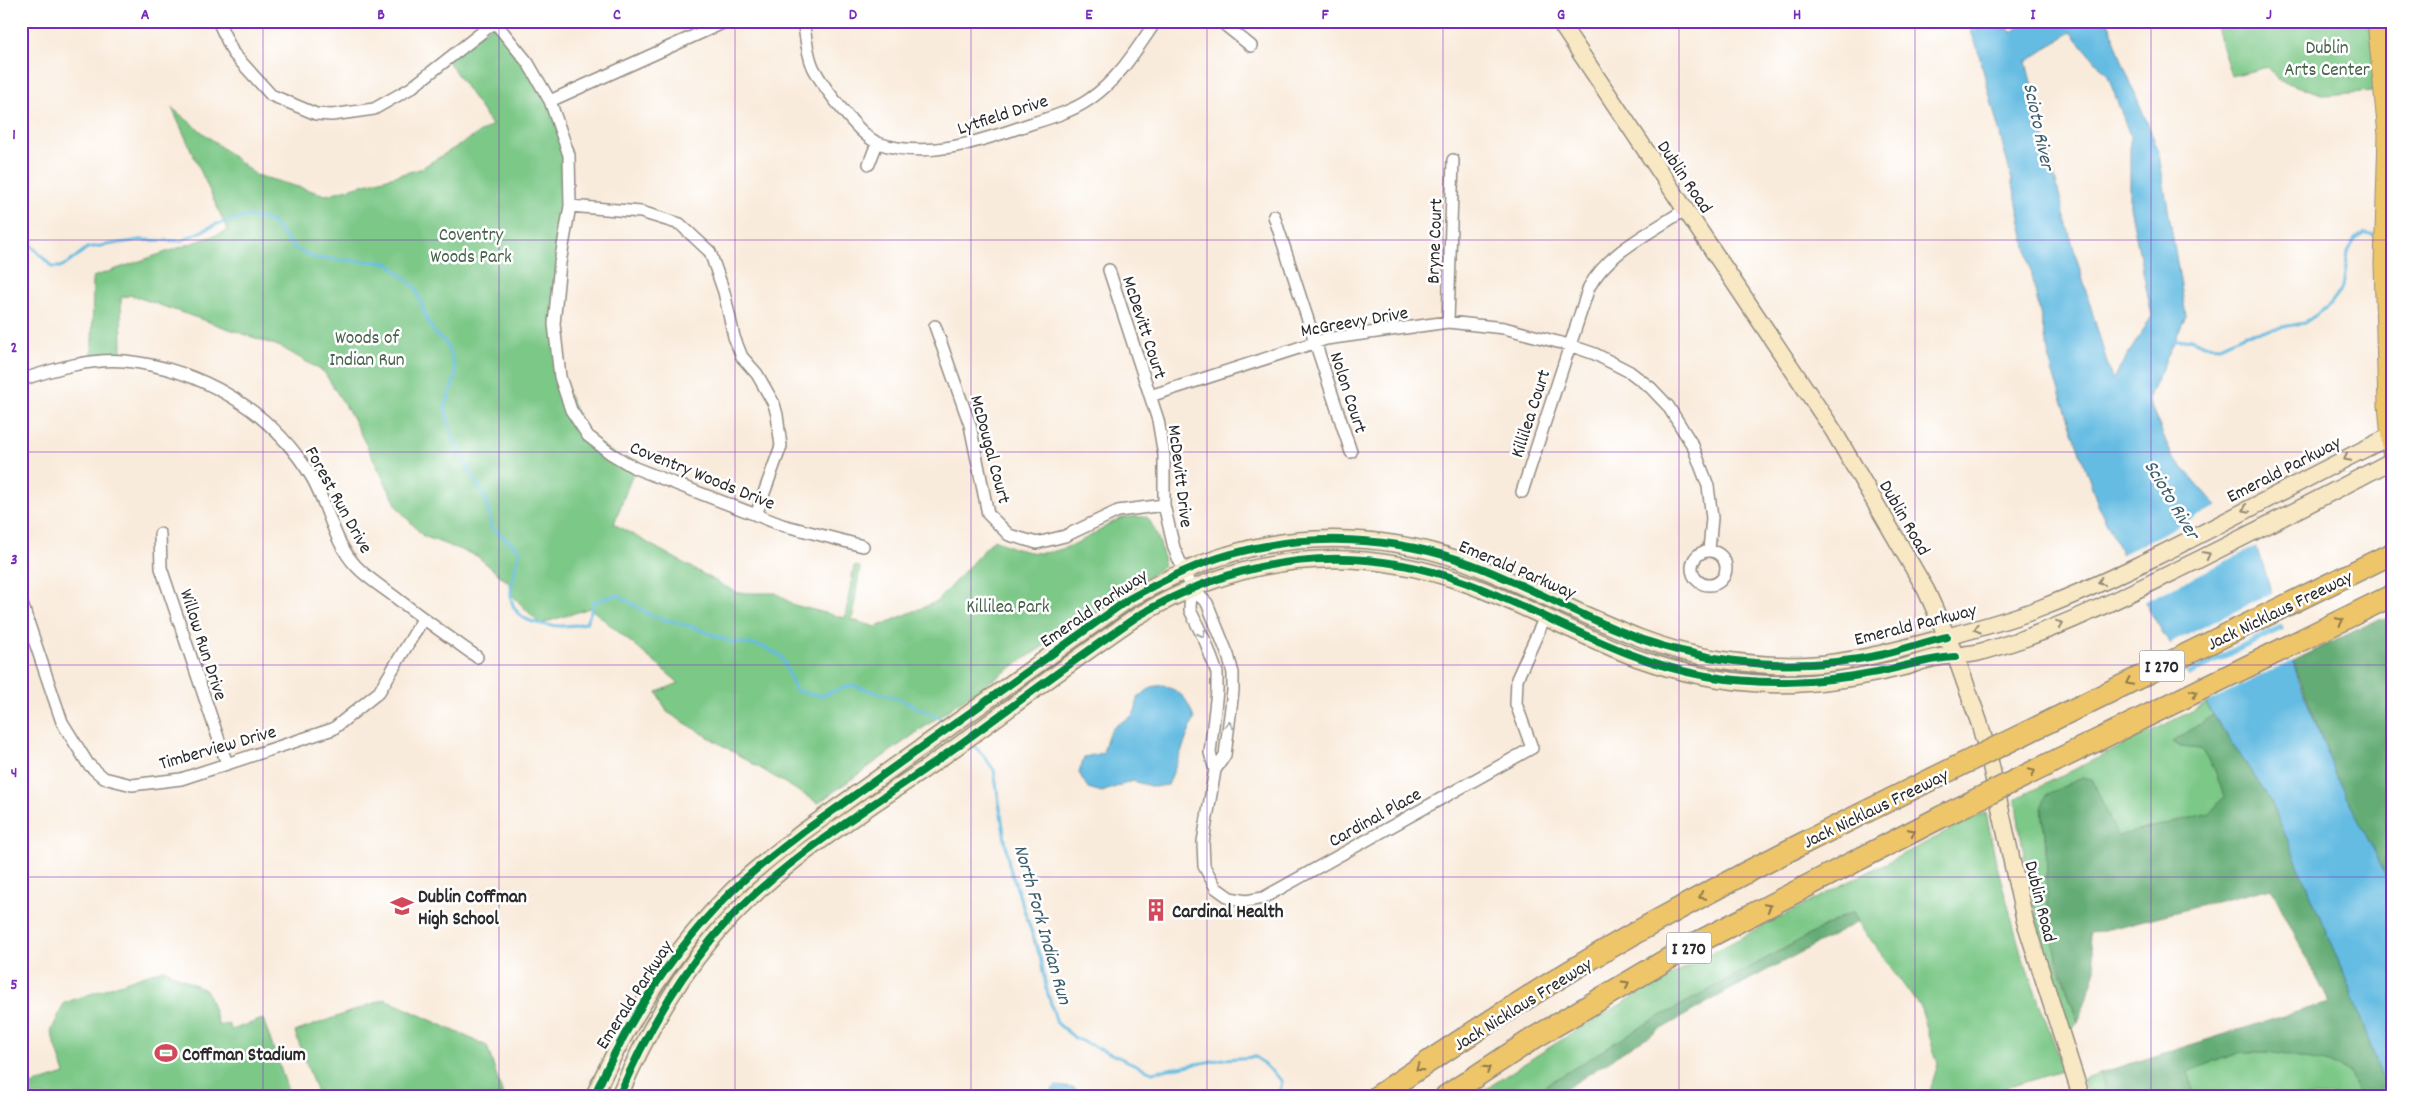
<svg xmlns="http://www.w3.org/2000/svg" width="2414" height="1117" font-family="Dekko,sans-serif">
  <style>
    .green { fill: #7bc887; stroke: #537a59 }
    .forest { fill: #64ac74; stroke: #486c50 }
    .water { fill: #65bce2; stroke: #487486; fill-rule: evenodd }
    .pier { fill: #f9ebdb }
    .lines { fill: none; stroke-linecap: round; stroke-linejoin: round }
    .stream { stroke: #65bce2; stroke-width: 3 }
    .street-casing { stroke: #928b83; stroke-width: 14 }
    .secondary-casing { stroke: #928b83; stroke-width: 19 }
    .primary-casing { stroke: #928b83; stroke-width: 21 }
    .highway-casing { stroke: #928b83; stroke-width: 24 }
    .street { stroke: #fff; stroke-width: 11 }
    .secondary { stroke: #f8e8c3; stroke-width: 16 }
    .primary { stroke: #eec569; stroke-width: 19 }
    .highway { stroke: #eec569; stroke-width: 21 }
    .highway-bridge-casing { stroke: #928b83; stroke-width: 24; stroke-linecap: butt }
    .highway-bridge { stroke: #eec569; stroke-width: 21 }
    .cycleway-casing { stroke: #fff; stroke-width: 11 }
    .cycleway { stroke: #00873e; stroke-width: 8 }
    .oneway { stroke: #928a77 }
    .oneway2 { stroke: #8c784a }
    .oneway3 { stroke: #a0a0a0 }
    .grid { fill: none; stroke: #7b2cbf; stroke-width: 1; stroke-opacity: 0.55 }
    .labels { text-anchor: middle; stroke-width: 5; stroke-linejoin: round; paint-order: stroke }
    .shield { fill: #fff; stroke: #6b6b6b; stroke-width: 1 }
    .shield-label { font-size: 18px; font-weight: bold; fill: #2b2b2b }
    .park-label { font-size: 19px; fill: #47624b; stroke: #fff }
    .street-label { font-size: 19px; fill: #2b2b2b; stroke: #fff }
    .poi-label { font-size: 19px; font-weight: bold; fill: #2b2b2b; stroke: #fff; text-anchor: start }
    .water-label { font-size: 20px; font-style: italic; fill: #3f5e6b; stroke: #fff }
    .neatline { fill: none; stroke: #7b2cbf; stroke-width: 2 }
    .grid-label { font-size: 16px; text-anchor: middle; font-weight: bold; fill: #7b2cbf }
  </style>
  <rect width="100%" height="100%" fill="#fff"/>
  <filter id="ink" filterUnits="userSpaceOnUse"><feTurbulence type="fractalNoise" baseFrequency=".02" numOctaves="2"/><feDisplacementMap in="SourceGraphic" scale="10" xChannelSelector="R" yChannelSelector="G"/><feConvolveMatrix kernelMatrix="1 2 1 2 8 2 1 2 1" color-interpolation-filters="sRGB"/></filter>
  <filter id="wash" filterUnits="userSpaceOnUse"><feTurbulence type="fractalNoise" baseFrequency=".0096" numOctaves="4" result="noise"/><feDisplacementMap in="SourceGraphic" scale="20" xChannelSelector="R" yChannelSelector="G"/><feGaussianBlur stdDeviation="1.12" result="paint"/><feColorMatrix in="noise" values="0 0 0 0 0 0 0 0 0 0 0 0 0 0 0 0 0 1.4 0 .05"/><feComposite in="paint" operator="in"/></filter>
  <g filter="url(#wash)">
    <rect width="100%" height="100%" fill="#f9ebdb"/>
    <path class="green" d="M 2214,21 L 2377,21 L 2384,90 L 2326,95 L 2280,81 L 2268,67 L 2231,76 Z
      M 495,22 L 550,101 L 569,155 L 570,206 L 554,324 L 560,377 L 588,436 L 635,468 L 614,524 L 737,593 L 776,593 L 794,605 L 845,618 L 854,566 L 860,567 L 852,620 L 876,627 L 936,602 L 994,539 C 1036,561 1056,555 1096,533 C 1104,528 1114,520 1123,518 C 1130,516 1140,517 1147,517 C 1155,527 1166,555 1163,567 L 958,703 L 818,803 L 667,712 L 657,692 L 679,683 L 590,608 L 540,624 L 511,594 L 510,584 L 477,556 L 423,536 L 398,508 L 351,415 L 324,372 L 281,347 L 131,295 L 121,298 L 122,353 L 92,355 L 93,277 L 228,231 L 172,108 L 256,175 L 326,195 L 420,169 L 492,125 L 447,60 Z
      M 2206,704 L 2213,715 L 2173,742 L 2181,747 L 2201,749 L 2216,773 L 2224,797 L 2211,813 L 2117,837 L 2092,779 L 2042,807 L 2057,961 L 2078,1023 L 2066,1031 C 2042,955 2027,878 2015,799 Z
      M 1986,812 L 1996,862 L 2021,953 L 2064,1070 L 1980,1096 L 1921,1096 L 1930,1090 L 1938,1064 L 1921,1009 L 1858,922 L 1853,911 L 1634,1031 L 1529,1096 L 1476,1096 C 1637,984 1813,901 1986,812 Z
      M 163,969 L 207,991 L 219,1026 L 228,1023 L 231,1030 L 263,1019 L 290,1096 L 21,1096 L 21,1088 L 65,1074 L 51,1032 L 64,1003 Z
      M 385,999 L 487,1046 L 503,1096 L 318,1096 L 295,1032 Z
      M 2241,1052 L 2269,1052 L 2324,1061 L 2349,1072 L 2360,1096 L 2193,1096 L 2188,1071 Z
      M 2100,1073 L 2107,1096 L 2088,1096 L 2083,1079 Z"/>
    <path class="forest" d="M 2381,618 L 2392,621 L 2393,624 L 2393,889 L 2337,778 L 2293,661 Z
      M 2213,715 L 2271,801 L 2346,979 L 2385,1085 L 2382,1095 L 2360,1096 L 2349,1072 L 2324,1061 L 2269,1052 L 2241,1052 L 2189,1071 L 2193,1096 L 2107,1096 L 2100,1073 L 2329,1002 L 2271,888 L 2089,934 L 2096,971 L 2078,1023 L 2048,926 L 2046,842 L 2042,807 L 2046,795 L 2083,777 L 2092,779 L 2117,836 L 2210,813 L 2224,797 L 2216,773 L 2201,749 L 2181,747 L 2173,742 Z
      M 1853,911 L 1858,922 L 1724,993 L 1635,1044 L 1555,1096 L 1529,1096 L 1634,1031 Z"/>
    <path class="water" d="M 1967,21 L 2004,21 L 2011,33 L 2028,21 L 2108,21 L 2123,64 L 2158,149 L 2186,316 L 2148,399 L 2172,456 L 2259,552 L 2299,681 L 2337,778 L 2393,889 L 2393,1096 L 2381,1096 L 2385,1085 L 2346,979 L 2271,801 L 2206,704 L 2148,608 L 2098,505 L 2052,371 L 2013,184 L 1977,47 ZM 2071,32 L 2108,76 L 2130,136 L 2130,207 L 2152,316 L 2112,380 L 2066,222 L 2026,62 Z
      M 1163,685 C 1183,693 1187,698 1194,719 L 1168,785 L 1154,787 L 1132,781 L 1102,792 L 1088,788 L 1079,773 L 1084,757 L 1103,753 C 1105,746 1107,735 1111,730 C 1124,716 1137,723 1137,698 L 1152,687 Z
      M 1056,1086 L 1074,1088 L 1085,1096 L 1044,1096 Z"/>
    <path class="pier" d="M 2220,505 L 2257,546 L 2143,602 L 2120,555 Z
      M 2274,592 L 2283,623 L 2184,672 L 2167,645 Z
      M 2285,629 L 2295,659 L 2203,704 L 2187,678 Z"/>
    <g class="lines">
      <path class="stream" d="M 21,235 L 52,267 L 60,267 L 68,263 L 87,248 L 140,240 L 181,241 L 217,224 L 249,216 L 271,221 L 295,249 L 315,258 L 388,263 L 415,287 L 428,322 L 436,335 L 445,342 L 453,360 L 456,375 L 445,407 L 453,440 L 486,499 L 491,527 L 520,550 C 517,563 512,578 511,592 C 509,629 562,629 586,623 L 595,601 L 618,595 L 652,616 L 693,627 L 728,641 L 762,646 L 781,656 L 796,691 L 820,696 L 851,685 L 897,698 L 948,722
        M 2172,341 L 2190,339 L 2205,345 L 2220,346 L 2246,334 L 2304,323 L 2328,307 L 2343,287 L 2348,252 L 2355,239 L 2365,233 L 2378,235
        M 971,743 L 984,756 L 994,770 L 1009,865 L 1040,957 L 1047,991 L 1057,1023 L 1075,1038 L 1152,1072 L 1224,1059 L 1256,1057 L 1282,1081 L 1279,1096"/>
    </g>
  </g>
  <g filter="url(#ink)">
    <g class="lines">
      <defs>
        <path id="street" d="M 218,21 L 233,53 L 271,95 L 316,114 L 332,115 L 374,109 L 411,88 L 495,22
          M 494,21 L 528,63 L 550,101 L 569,155 L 570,206 L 560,263 L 554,324 L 560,377 L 571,410 L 588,436 L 610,453 L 635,468 L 782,525 L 863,546
          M 803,21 C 806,36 807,56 814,69 C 824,88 860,136 878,143 C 929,161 983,140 1030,124 C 1050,118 1073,111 1090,99 C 1119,79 1136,50 1156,21
          M 1220,21 L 1251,46
          M 550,101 L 727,21
          M 869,164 L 877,143
          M 570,206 L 641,212 L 680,224 L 710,252 L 724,292 L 734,337 L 742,357 L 757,374 L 774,404 L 777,415 L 781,446 L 756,515
          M 1274,216 L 1351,452
          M 1109,270 L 1158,420 L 1164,455 L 1164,505 L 1174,548 L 1191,588 L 1190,610 L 1206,643 L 1217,673 L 1217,691 L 1210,753 L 1215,770
          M 1448,322 L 1453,160
          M 935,326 L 970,425 L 988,514 L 1009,535 L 1037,543 L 1065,536 L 1118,511 L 1164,505
          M 21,380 C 54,369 90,358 125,361 C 201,369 271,410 311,476 C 328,504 333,542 356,566 C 367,578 382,587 395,597 C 422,618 449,637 477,657
          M 1150,396 L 1326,339 L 1448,322 L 1504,328 L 1569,345 L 1595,354 L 1630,372 L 1651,388 L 1668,406 L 1693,446 L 1708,486 L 1712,518 L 1709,550
          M 1522,492 L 1589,287 C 1610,250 1651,233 1684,210
          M 160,534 L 161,568 L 227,764
          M1692 568a17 17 0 1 1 34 0a17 17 0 1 1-34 0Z
          M 1191,588 L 1207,603 L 1228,655 L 1233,673 L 1233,691 L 1225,755 L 1215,770 L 1203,842 L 1204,866 L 1216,888 L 1230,898 L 1246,901 L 1263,898 L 1532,748 L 1516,704 L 1517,679 L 1545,617
          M 21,601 L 62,722 L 88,764 L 104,778 L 132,785 L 181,779 L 333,729 L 379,692 L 423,619"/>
        <path id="secondary" d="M 1559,21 L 1833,430 L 1926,590 L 1956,657 L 1979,722 L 1989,757 L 2025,921 L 2081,1096
          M 594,1096 C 628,1020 673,950 732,891 C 754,869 779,851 803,832 L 1129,599 C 1160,582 1193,565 1227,555 C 1304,530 1398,535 1473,565 C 1529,587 1583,616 1640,638 C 1691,658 1751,667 1806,665 C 1849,663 1890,652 1931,641 C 1968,631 2005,622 2041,608 C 2161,561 2277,491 2393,435
          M 619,1096 C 643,1040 672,987 711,940 C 770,867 859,815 935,762 C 1003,714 1069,663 1138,616 C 1241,555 1351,542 1465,583 C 1524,604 1579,636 1637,658 C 1679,673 1725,682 1769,684 C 1815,686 1863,677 1908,666 C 1916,663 1925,660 1934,658 C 1949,655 1965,656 1980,652 C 2056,632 2126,595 2196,561 C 2261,528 2328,495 2393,460"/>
        <path id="primary" d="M 2377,21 L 2388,135 L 2384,264 L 2388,405 L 2393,460"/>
        <path id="highway" d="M 1378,1096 C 1473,1031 1571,967 1673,912 C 1758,865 1845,822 1932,779
          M 1446,1096 L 1534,1038 L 1685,949 L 1941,817"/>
      </defs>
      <use href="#street" class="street-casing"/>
      <use href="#secondary" class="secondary-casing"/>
      <use href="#primary" class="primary-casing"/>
      <use href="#highway" class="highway-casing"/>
      <use href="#street" class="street"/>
      <use href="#secondary" class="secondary"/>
      <use href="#primary" class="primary"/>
      <use href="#highway" class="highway"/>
      <defs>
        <path id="highway-bridge" d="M 1932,779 L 2393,553
          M 1941,817 L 2393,595"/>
      </defs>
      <use href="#highway-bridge" class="highway-bridge-casing"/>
      <use href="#highway-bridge" class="highway-bridge"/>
      <defs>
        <path id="cycleway" d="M 594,1096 C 628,1020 673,950 732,891 C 754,869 779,851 803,832 L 1129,599 C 1161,581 1195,564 1231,554 C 1308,532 1395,536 1471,564 C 1541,590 1608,634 1681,651 C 1746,667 1815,669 1880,655 C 1903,650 1924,642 1947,637
          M 619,1096 C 643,1040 672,987 711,940 C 770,867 859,815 935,762 C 1003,714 1069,663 1138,616 C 1241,555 1353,541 1467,583 C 1547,613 1621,661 1706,676 C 1765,686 1819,683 1877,672 C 1904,667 1929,658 1956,657"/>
      </defs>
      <use href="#cycleway" class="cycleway-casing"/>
      <use href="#cycleway" class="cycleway"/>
    </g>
    <defs><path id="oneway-chevron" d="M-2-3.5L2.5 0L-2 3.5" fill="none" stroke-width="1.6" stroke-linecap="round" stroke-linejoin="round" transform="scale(1.25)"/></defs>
    <g class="oneway">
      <use href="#oneway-chevron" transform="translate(2347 458) rotate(153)"/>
      <use href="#oneway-chevron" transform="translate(2246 509) rotate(153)"/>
      <use href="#oneway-chevron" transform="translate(2207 555) rotate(-27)"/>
      <use href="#oneway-chevron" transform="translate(2101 582) rotate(155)"/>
      <use href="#oneway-chevron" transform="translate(2060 624) rotate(-22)"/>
      <use href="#oneway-chevron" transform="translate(1977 629) rotate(164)"/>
    </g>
    <g class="oneway2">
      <use href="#oneway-chevron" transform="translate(2340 621) rotate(-26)"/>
      <use href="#oneway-chevron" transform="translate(2129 682) rotate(154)"/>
      <use href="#oneway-chevron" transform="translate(2194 693) rotate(-26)"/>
      <use href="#oneway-chevron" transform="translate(2032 772) rotate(-26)"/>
      <use href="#oneway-chevron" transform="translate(1912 832) rotate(-27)"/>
      <use href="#oneway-chevron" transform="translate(1702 896) rotate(152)"/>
      <use href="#oneway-chevron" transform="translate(1768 907) rotate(-27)"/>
      <use href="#oneway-chevron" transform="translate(1626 984) rotate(-30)"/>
      <use href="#oneway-chevron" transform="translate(1419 1068) rotate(146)"/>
      <use href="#oneway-chevron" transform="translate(1487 1069) rotate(-33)"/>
    </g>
    <g class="oneway3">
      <use href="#oneway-chevron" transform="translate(1202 634) rotate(64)"/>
      <use href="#oneway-chevron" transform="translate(1229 725) rotate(-82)"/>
    </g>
  </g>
  <path class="grid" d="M 263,21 L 263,1096M 499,21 L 499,1096M 735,21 L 735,1096M 971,21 L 971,1096M 1207,21 L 1207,1096M 1443,21 L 1443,1096M 1679,21 L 1679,1096M 1915,21 L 1915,1096M 2151,21 L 2151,1096M 21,240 L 2393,240M 21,452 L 2393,452M 21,665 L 2393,665M 21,877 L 2393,877"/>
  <defs>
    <symbol id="school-bare" viewBox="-9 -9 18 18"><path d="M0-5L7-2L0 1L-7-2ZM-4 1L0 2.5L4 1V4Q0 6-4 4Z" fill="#d1495b" stroke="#fff" stroke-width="2.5" paint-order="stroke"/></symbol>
    <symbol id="building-bare" viewBox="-9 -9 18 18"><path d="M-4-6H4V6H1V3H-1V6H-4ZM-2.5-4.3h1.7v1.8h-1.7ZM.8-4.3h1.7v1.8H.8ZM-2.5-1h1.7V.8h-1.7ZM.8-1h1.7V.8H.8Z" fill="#d1495b" stroke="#fff" stroke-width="2.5" paint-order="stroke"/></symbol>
    <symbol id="stadium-bare" viewBox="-9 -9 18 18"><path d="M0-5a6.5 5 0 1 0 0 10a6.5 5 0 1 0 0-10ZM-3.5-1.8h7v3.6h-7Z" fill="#d1495b" stroke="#fff" stroke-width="2.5" paint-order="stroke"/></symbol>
  </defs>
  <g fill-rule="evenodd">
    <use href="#school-bare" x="386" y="890" width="32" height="32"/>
    <use href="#building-bare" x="1140" y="894" width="32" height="32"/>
    <use href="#stadium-bare" x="150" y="1037" width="32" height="32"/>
  </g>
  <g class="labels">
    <g class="shield">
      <rect x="2139.5" y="650.5" width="45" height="31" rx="4"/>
      <rect x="1666.5" y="932.5" width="45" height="31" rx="4"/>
    </g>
    <g class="shield-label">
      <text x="2162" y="672">I 270</text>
      <text x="1689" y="954">I 270</text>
    </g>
    <g class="park-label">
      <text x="2327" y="53">Dublin<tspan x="2327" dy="22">Arts Center</tspan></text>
      <text x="471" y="240">Coventry<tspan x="471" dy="22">Woods Park</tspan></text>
      <text x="367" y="343">Woods of<tspan x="367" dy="22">Indian Run</tspan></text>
      <text x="1008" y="612">Killilea Park</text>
    </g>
    <g class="street-label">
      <text transform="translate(1002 113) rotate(-18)" y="7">Lytfield Drive</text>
      <text transform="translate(1686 176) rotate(56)" y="7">Dublin Road</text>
      <text transform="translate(1433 241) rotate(-88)" y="7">Bryne Court</text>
      <text transform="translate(1354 320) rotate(-10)" y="7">McGreevy Drive</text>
      <text transform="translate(1146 327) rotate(72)" y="7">McDevitt Court</text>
      <text transform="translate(1350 392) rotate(72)" y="7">Nolon Court</text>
      <text transform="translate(1529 413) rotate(-72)" y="7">Killilea Court</text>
      <text transform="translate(992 449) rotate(75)" y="7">McDougal Court</text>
      <text transform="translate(2283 468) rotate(-27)" y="7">Emerald Parkway</text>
      <text transform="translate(703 474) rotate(22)" y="7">Coventry Woods Drive</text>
      <text transform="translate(1182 476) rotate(83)" y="7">McDevitt Drive</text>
      <text transform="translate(340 499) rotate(61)" y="7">Forest Run Drive</text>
      <text transform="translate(1906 517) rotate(60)" y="7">Dublin Road</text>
      <text transform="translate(1518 568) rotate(23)" y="7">Emerald Parkway</text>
      <text transform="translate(1093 607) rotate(-34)" y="7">Emerald Parkway</text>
      <text transform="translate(2279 609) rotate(-26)" y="7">Jack Nicklaus Freeway</text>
      <text transform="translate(1915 623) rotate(-14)" y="7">Emerald Parkway</text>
      <text transform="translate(205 644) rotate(72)" y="7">Willow Run Drive</text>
      <text transform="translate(217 746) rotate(-16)" y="7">Timberview Drive</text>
      <text transform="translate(1875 807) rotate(-26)" y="7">Jack Nicklaus Freeway</text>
      <text transform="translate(1374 816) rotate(-29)" y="7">Cardinal Place</text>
      <text transform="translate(2042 901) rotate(76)" y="7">Dublin Road</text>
      <text transform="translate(633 994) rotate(-57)" y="7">Emerald Parkway</text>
      <text transform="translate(1522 1003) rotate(-32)" y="7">Jack Nicklaus Freeway</text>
    </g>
    <g class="poi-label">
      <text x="418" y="902">Dublin Coffman<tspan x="418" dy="22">High School</tspan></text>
      <text x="1172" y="917">Cardinal Health</text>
      <text x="182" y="1060">Coffman Stadium</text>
    </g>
    <g class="water-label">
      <text transform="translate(2040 126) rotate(78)" y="7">Scioto River</text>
      <text transform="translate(2173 499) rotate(59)" y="7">Scioto River</text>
      <text transform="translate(1044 924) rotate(74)" y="7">North Fork Indian Run</text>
    </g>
  </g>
  <rect width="2414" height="1117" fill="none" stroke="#fff" stroke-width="55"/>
  <rect x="28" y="28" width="2358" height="1062" class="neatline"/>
  <g class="grid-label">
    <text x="145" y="19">A</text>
    <text x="381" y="19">B</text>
    <text x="617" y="19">C</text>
    <text x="853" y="19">D</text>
    <text x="1089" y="19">E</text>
    <text x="1325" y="19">F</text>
    <text x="1561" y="19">G</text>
    <text x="1797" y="19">H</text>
    <text x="2033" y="19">I</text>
    <text x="2269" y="19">J</text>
    <text x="14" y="139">1</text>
    <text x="14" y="352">2</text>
    <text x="14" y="564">3</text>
    <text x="14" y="777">4</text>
    <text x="14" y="989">5</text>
  </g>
</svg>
